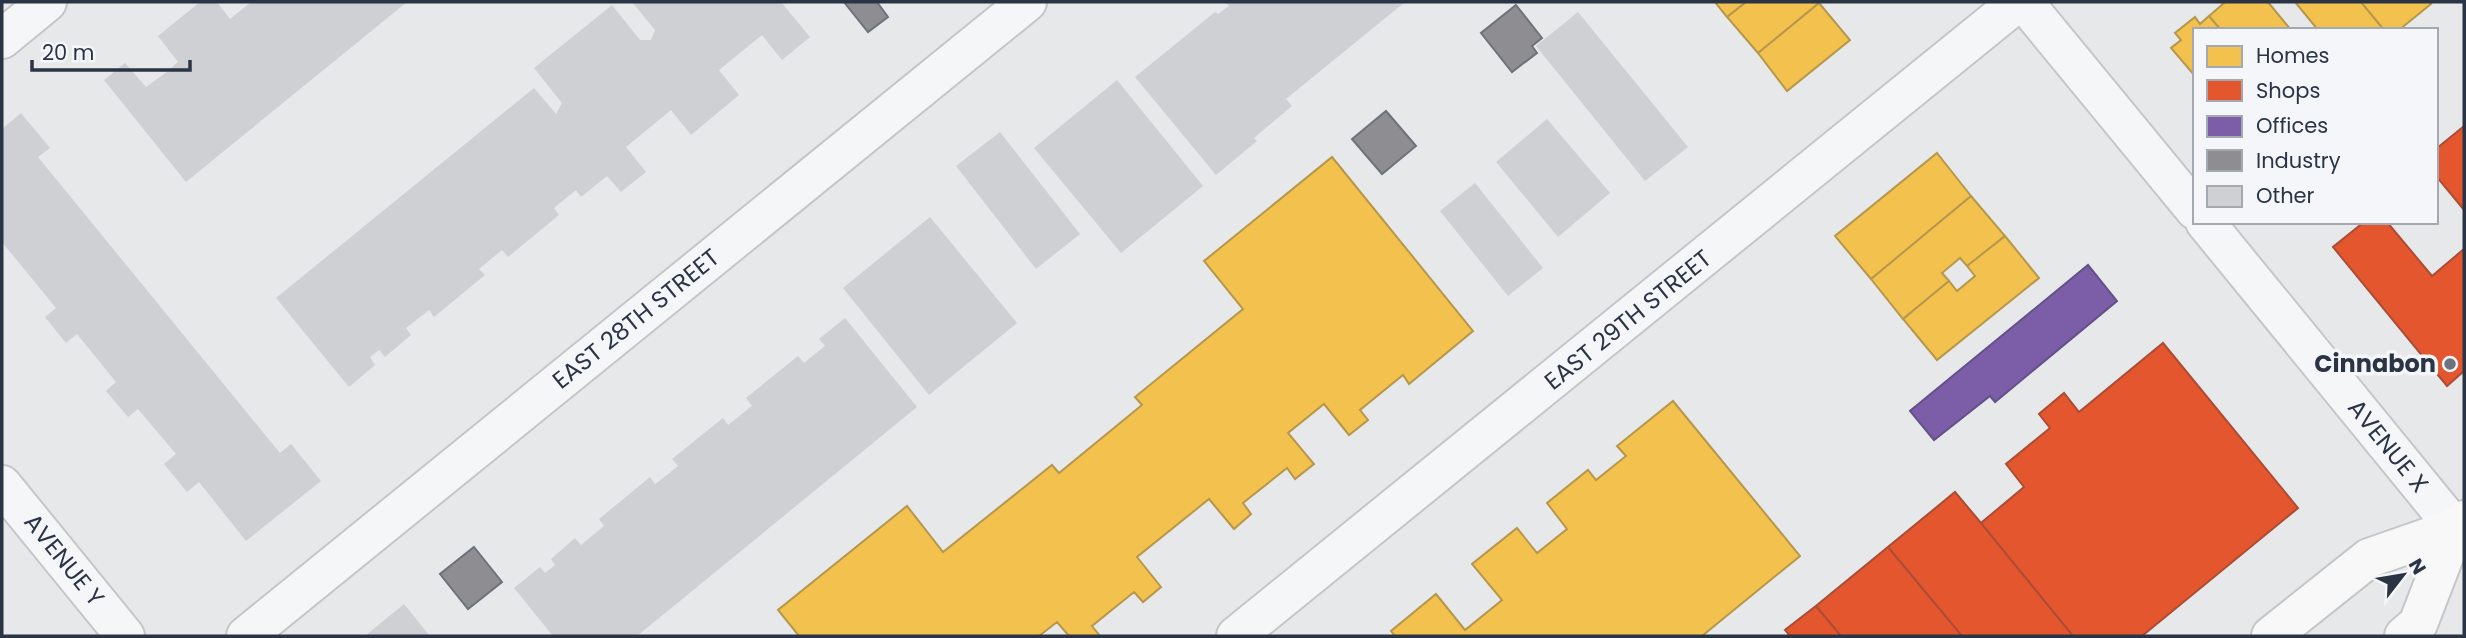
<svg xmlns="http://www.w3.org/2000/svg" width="2466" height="638" font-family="Poppins,sans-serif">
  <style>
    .homes { fill: #f2c14e; stroke: #b6974b; stroke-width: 2 }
    .shops { fill: #e4572e; stroke: #ac4c35; stroke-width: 2 }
    .offices { fill: #7b5ea7; stroke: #63518a; stroke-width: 2 }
    .industry { fill: #8d8d92; stroke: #70727b; stroke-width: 2 }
    .building { fill: #ced0d3 }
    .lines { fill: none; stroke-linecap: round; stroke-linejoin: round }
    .minor-casing { stroke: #c4c6c8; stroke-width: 42 }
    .secondary-casing { stroke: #c4c6c8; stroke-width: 42 }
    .minor { stroke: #f5f6f7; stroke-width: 38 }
    .secondary { stroke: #f8f8f8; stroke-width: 38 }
    .poi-dot { fill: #6c737f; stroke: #f4f6f9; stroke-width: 2.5 }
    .labels { text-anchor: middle; stroke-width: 7; stroke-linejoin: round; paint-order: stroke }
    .street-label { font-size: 24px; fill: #2b3445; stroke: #f4f6f9 }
    .poi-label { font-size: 24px; font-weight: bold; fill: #2b3445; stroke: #f4f6f9; text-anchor: end }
  </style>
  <rect width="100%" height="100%" fill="#e6e8ea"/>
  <path class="homes" d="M 1715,2 L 1746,2 L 1727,17 Z
    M 1746,2 L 1818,2 L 1819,3 L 1758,53 L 1727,17 Z
    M 2223,2 L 2268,2 L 2291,30 L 2221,30 L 2209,16 L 2224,3 Z
    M 2295,2 L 2361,2 L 2384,30 L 2318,30 Z
    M 2361,2 L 2429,2 L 2431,4 L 2399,30 L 2384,30 Z
    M 1819,3 L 1850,40 L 1787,91 L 1758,53 Z
    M 2209,16 L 2221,30 L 2195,30 L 2195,76 L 2171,48 L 2181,40 L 2175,33 L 2195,17 L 2200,24 Z
    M 1937,153 L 1971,196 L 1871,279 L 1835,236 Z
    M 1332,157 L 1473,331 L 1409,384 L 1403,375 L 1360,410 L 1368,420 L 1349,435 L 1324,404 L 1288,433 L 1314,464 L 1295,479 L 1287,468 L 1243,503 L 1251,514 L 1234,529 L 1209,499 L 1137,557 L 1161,587 L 1143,602 L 1134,592 L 1092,626 L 1100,636 L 1069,636 L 1057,622 L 1039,636 L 799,636 L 778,610 L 907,506 L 943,552 L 1052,465 L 1059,473 L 1142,405 L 1135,397 L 1243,309 L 1204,261 Z
    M 1971,196 L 2005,236 L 1967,266 L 1960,258 L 1942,273 L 1949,281 L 1903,319 L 1871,279 Z
    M 2005,236 L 2039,278 L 1937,360 L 1903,319 L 1949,281 L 1957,291 L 1975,276 L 1967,266 Z
    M 1673,401 L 1800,556 L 1702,636 L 1395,636 L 1391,631 L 1436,594 L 1465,630 L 1502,600 L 1472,564 L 1517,528 L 1537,553 L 1567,529 L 1547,503 L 1588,470 L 1596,480 L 1626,456 L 1617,446 Z"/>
  <path class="shops" d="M 2464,126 L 2464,210 L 2436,176 L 2436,149 Z
    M 2364,222 L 2387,222 L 2432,276 L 2464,249 L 2464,371 L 2447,386 L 2333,247 Z
    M 2163,343 L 2298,508 L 2142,636 L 2073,636 L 1981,523 L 2024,487 L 2006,464 L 2050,428 L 2039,414 L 2064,393 L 2079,412 Z
    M 1955,492 L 1981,523 L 2073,636 L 1962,636 L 1888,547 Z
    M 1888,547 L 1962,636 L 1841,636 L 1816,606 Z
    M 1816,606 L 1841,636 L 1790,636 L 1785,630 Z"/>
  <path class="offices" d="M 2088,265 L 2117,301 L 1995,402 L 1990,396 L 1934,440 L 1910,411 Z"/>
  <path class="industry" d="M 844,2 L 877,2 L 888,17 L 868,32 Z
    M 1516,5 L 1542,38 L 1532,46 L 1537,53 L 1512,72 L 1481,33 Z
    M 1386,111 L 1416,146 L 1382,174 L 1352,139 Z
    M 474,547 L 502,582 L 468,609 L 440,574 Z"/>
  <path class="building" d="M 200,2 L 217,2 L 230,19 L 251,2 L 407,2 L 186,182 L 104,80 L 125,63 L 146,87 L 164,74 L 178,62 L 158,36 Z
    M 632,2 L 781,2 L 810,37 L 782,60 L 762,35 L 719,70 L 739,95 L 691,135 L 671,110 L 626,147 L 646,172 L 621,192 L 607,176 L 581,197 L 576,190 L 554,208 L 559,215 L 508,257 L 502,250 L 479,269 L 485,275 L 434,317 L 429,310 L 406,328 L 411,335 L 385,357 L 379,350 L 370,357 L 375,365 L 349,387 L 276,298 L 534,88 L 556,114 L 562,103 L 534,68 L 612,5 L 640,40 L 651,40 L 655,30 Z
    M 1225,2 L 1405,2 L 1286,99 L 1292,106 L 1254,138 L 1257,141 L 1216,175 L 1135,77 L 1215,12 L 1218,14 L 1229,6 Z
    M 1578,12 L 1688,147 L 1645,181 L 1536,46 Z
    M 1117,80 L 1203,186 L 1121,253 L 1034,148 Z
    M 21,113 L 50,148 L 38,157 L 280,453 L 291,444 L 321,481 L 246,541 L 199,482 L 187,492 L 164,464 L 176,454 L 138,409 L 128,417 L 106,391 L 116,382 L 77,334 L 66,343 L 45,317 L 56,308 L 2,242 L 2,129 Z
    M 1547,119 L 1610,193 L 1558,237 L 1496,162 Z
    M 1000,132 L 1080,234 L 1036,269 L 956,166 Z
    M 1475,183 L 1543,268 L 1508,296 L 1440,211 Z
    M 930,217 L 1017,323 L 929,395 L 843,288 Z
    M 845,318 L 917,407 L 637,636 L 553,636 L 514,588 L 540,567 L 545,573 L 555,565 L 551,559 L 575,538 L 581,545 L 604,526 L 599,519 L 650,477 L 655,484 L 667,475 L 678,466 L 672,459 L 723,418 L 728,425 L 752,406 L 746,398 L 798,356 L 804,363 L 815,354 L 825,346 L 819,339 Z
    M 404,604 L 430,636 L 365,636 Z"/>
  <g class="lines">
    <defs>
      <path id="minor" d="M 2024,2 L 2195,210
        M 2,39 L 47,2
        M 2205,222 L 2464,539
        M 2,485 L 125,636
        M 246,636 L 1027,2
        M 1236,636 L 2018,2"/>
      <path id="secondary" d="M 2271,636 L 2369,558 L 2455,528 L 2464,520
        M 2404,636 L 2418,624 L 2455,528"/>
    </defs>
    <use href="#minor" class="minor-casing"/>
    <use href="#secondary" class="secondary-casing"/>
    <use href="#minor" class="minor"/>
    <use href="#secondary" class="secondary"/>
  </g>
  <circle class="poi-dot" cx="2450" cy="364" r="7"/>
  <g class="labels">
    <g class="street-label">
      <text transform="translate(636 319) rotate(-39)" y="8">EAST 28TH STREET</text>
      <text transform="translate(1628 320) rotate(-39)" y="8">EAST 29TH STREET</text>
      <text transform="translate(2388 446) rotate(51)" y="8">AVENUE X</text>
      <text transform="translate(64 560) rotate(51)" y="8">AVENUE Y</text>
    </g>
    <g class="poi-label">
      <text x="2436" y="372">Cinnabon</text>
    </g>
  </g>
  <rect width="2466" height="638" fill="none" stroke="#2b3445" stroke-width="7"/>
  <rect x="2193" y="28" width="245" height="196" fill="#f4f6f9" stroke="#a4a8b1" stroke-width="2"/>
  <rect x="2207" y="46" width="35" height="21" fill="#f2c14e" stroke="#a4a8b1" stroke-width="2"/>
  <text x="2256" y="63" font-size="21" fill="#2b3445">Homes</text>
  <rect x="2207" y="80" width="35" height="21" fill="#e4572e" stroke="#a4a8b1" stroke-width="2"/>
  <text x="2256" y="98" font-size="21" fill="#2b3445">Shops</text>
  <rect x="2207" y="116" width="35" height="21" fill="#7b5ea7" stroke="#a4a8b1" stroke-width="2"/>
  <text x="2256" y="133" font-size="21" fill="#2b3445">Offices</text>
  <rect x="2207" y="150" width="35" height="21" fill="#8d8d92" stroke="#a4a8b1" stroke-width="2"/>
  <text x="2256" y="168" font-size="21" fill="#2b3445">Industry</text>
  <rect x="2207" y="186" width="35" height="21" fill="#ced0d3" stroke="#a4a8b1" stroke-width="2"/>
  <text x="2256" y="203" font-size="21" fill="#2b3445">Other</text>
  <g transform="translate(2403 575) rotate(59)" stroke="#f4f6f9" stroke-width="5" paint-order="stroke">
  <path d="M0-5L12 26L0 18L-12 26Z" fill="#2b3445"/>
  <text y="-10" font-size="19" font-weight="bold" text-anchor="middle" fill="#2b3445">N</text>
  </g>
  <path d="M32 60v10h158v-10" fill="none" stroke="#2b3445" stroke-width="3.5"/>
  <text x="42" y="60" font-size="21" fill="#2b3445" stroke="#f4f6f9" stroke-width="5" paint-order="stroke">20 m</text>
</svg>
